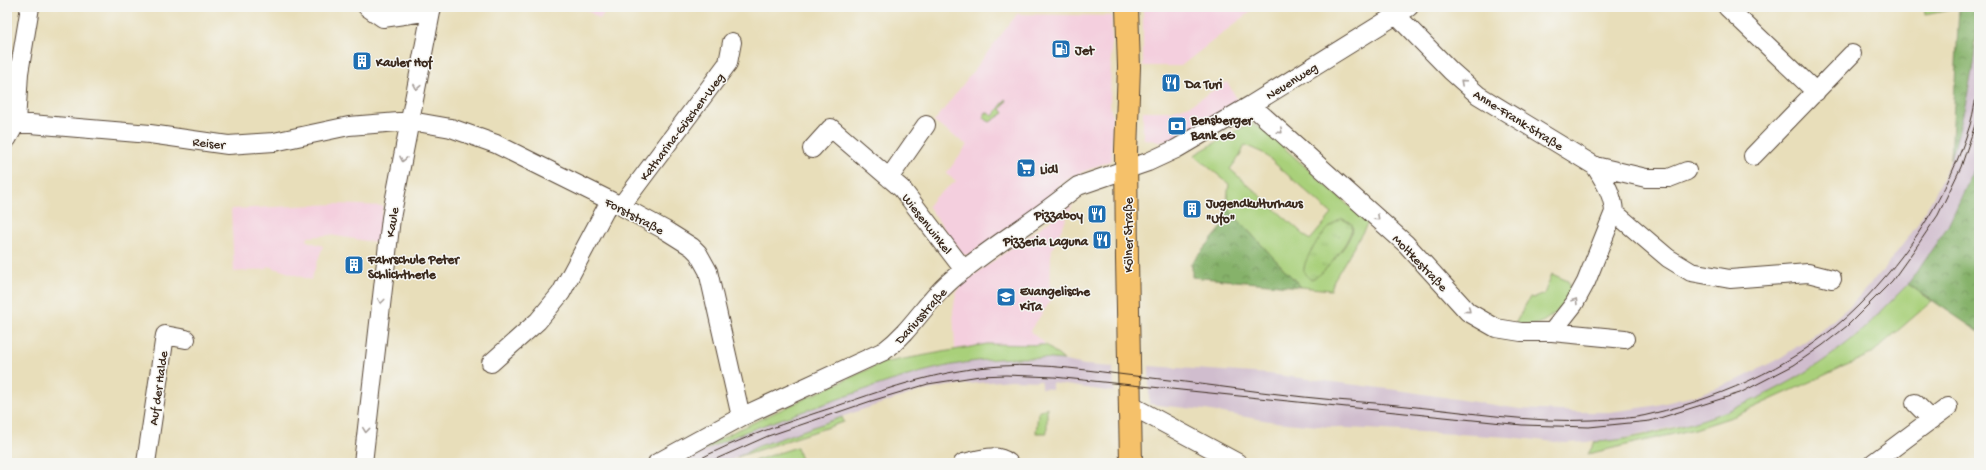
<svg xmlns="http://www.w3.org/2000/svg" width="1986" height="470" font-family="'Gochi Hand',sans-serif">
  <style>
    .built { fill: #f4cfde }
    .industrial { fill: #d0bdce }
    .grass { fill: #a9d07a; stroke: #727d4c; fill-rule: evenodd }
    .forest { fill: url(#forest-crowns); stroke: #606e44 }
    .park { fill: url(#park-tufts); stroke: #727d4c }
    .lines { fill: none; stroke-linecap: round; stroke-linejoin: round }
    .minor-casing { stroke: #554535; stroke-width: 20 }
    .major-casing { stroke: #554535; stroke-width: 24 }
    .minor { stroke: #fff; stroke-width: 18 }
    .major { stroke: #f5c16b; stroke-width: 22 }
    .tram { stroke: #3b2a1e; stroke-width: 1 }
    .oneway { stroke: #a79f9a }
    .labels { text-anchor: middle; stroke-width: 3; stroke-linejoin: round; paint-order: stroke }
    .poi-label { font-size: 13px; font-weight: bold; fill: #3b2a1e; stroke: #f6f6f2; text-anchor: start }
    .street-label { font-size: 13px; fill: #3b2a1e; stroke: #f6f6f2 }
  </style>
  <defs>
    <pattern id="forest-crowns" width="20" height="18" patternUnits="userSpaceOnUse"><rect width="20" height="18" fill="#86b26a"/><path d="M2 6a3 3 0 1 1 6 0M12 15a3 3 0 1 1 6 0" fill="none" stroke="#6f9157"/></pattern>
    <pattern id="park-tufts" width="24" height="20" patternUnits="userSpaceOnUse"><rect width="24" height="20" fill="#a9d07a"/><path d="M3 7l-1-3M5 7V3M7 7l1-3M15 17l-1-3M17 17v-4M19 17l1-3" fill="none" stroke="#92b369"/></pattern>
  </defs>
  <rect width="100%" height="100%" fill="#f6f6f2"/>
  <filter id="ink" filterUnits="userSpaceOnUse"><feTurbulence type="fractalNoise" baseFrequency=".025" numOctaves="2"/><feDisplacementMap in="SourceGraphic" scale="8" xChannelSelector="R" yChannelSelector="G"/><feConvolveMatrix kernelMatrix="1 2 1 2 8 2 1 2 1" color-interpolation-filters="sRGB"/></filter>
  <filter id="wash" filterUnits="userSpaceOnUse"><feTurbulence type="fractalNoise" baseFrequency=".012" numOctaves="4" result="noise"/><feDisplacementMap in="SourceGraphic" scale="16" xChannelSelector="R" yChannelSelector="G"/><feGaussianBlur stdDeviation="0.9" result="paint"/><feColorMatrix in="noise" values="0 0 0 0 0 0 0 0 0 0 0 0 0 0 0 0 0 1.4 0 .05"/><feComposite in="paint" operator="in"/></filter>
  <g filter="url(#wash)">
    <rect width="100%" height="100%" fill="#e8deba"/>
    <path class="built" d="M 582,7 L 608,7 L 600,19 Z
      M 1143,7 L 1256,7 L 1181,66 L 1143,66 Z
      M 1017,14 L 1112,16 L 1110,104 L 1112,117 L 1112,160 L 1066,179 L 1038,206 L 969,255 L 965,255 L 962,254 L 928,206 L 935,197 L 956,181 L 946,174 L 967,145 L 934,122 Z
      M 1227,82 L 1239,102 L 1175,142 L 1145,140 L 1143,137 L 1143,111 L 1171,111 L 1190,105 Z
      M 336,204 L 383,206 L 379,243 L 330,235 L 308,237 L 307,241 L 323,246 L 311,280 L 268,266 L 267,269 L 234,272 L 231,209 Z
      M 1073,204 L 1051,252 L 1050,302 L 1030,331 L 1046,345 L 987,344 L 955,349 L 953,311 L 956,293 L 961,284 Z"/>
    <path class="industrial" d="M 1977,7 L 1979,7 L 1979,159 L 1948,226 L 1908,284 L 1876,318 L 1842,347 L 1817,365 L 1781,387 L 1745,405 L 1703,420 L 1612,441 L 1565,443 L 1510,437 L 1330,427 L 1275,422 L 1205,410 L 1149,404 L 1149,366 L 1269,374 L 1404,391 L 1520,409 L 1580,412 L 1610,412 L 1653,406 L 1694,396 L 1738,380 L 1780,358 L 1819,332 L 1851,305 L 1884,269 L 1913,231 L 1933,198 L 1951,159 L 1969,88 L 1978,37 Z
      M 1014,358 L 1056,359 L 1085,365 L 1113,367 L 1114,392 L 1052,383 L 1052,389 L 1041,388 L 1041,381 L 1010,380 L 948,386 L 917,392 L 858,411 L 759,446 L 725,463 L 681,463 L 743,432 L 899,377 L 940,367 L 966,362 Z"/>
    <path class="grass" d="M 1924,7 L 1977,7 L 1959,8 L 1925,15 Z
      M 1006,99 L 1007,100 L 1001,109 L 1004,113 L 990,122 L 983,118 L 986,112 L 993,116 Z
      M 1250,123 L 1262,128 L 1368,223 L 1334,280 L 1331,290 L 1301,287 L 1226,207 L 1229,184 L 1194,155 ZM 1245,145 L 1263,153 L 1332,214 L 1310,240 L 1230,169 L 1240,156 ZM 1342,219 L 1350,222 L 1353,228 C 1349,245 1334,259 1323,272 L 1304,268 C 1313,248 1323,230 1342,219 Z
      M 1552,274 L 1568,281 C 1569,285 1571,289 1570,293 C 1568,305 1545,323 1534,325 C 1528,325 1521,324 1515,324 L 1530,297 L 1534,298 L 1544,294 Z
      M 1908,284 L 1932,301 L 1871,354 L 1735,416 L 1695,429 L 1588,454 L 1595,442 C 1620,441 1645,435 1670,429 C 1732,413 1791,387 1842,347 C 1866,329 1886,306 1908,284 Z
      M 987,344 L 1046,345 L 1064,360 C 969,350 900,377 813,408 C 767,424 722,438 681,463 L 675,463 L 737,430 L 882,363 Z
      M 1047,407 L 1047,433 L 1036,433 L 1038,413 Z
      M 842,417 L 844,422 L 737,457 L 759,446 Z
      M 797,447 L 802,463 L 756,463 L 754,461 Z"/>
    <path class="forest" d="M 1977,7 C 1978,58 1965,110 1951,159 L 1959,8 Z
      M 1979,159 L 1979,332 L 1908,284 L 1948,226 Z
      M 1226,207 L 1301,287 L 1192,277 L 1192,265 L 1190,265 L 1225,224 Z"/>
    <path class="park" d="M 1342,219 L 1352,224 C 1355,236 1322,280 1310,279 C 1307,276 1303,274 1304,269 C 1305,254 1329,223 1342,219 Z"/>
  </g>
  <g filter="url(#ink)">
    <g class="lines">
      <defs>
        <path id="minor" d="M 367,7 L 383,18 L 431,11
          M 1727,7 L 1816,92
          M 1396,15 L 1451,71 L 1478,95 L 1595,166 C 1604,181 1613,194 1614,212 L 1586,282 L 1574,304 L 1552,332
          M 1251,105 L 1406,244 L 1468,312 L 1496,328 L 1521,332 L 1552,332 L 1625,339
          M 7,122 L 150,134 L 228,145 L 274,142 L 349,126 L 411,121 L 451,128 L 496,144 L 621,206 L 665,230 L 692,247 L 698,253 L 708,271 L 741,417
          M 7,139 L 16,123 L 19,73 L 30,7
          M 812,149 L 831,128 L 902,189 L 964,270
          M 1753,156 L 1852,54
          M 1595,166 L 1646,178 L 1669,178 L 1687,171
          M 889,178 L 926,125
          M 621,206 L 728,63 L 732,42
          M 1614,212 L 1668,258 L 1691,272 L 1730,279 L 1808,273 L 1832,279
          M 491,363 L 538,321 L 561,293 L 610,201
          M 1915,403 L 1932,420
          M 1130,405 L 1238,463
          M 146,463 L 165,335 L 186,339
          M 363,463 L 391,218 L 432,7
          M 657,463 L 741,417 L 884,351 C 910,332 925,304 948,283 C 986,249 1031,224 1070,192 L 1078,186 L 1148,162 L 1176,149 L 1251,105 L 1409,7
          M 963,463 C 979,460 995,452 1009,463
          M 1873,463 L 1948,407"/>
        <path id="major" d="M 1127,7 L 1129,67 L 1126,151 L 1127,259 L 1131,463"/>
      </defs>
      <use href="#minor" class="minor-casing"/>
      <use href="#major" class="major-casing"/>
      <use href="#minor" class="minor"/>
      <use href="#major" class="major"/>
      <path class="tram" d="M 692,463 C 738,438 788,422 837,406 C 891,387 944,369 1002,366 C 1046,363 1091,371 1135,376 C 1191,382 1248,391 1304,397 C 1338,401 1373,402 1407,406 C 1468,412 1531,423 1592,420 C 1611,419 1633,419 1651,414 C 1728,396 1802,362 1858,306 C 1910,254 1948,195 1970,125 C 1974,111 1976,96 1979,81
        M 707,463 L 768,436 L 871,401 L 928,384 L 980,376 L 1006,375 L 1054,377 L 1522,425 L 1589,427 L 1650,421 L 1740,393 L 1794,365 L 1823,345 L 1847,326 L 1892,281 L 1917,246 L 1938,215 L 1961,167 L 1979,113"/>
    </g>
    <defs><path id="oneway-chevron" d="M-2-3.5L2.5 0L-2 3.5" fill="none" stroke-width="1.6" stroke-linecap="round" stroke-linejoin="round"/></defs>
    <g class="oneway">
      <use href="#oneway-chevron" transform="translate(1463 82) rotate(-138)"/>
      <use href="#oneway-chevron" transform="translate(417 87) rotate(100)"/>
      <use href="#oneway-chevron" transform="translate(1280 131) rotate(42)"/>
      <use href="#oneway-chevron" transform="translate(403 159) rotate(102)"/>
      <use href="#oneway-chevron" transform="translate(1377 218) rotate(42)"/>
      <use href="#oneway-chevron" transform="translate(381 301) rotate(97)"/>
      <use href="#oneway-chevron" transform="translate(1575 301) rotate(-58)"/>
      <use href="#oneway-chevron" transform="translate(1468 310) rotate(40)"/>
      <use href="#oneway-chevron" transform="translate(366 430) rotate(96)"/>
    </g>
  </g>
  <defs>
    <symbol id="fuel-square" viewBox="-11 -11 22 22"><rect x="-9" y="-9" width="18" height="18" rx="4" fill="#1f6fb2" stroke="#f6f6f2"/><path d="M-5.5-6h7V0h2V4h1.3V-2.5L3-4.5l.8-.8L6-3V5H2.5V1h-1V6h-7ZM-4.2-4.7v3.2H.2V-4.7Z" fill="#fff"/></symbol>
    <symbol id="building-square" viewBox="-11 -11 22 22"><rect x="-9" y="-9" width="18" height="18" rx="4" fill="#1f6fb2" stroke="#f6f6f2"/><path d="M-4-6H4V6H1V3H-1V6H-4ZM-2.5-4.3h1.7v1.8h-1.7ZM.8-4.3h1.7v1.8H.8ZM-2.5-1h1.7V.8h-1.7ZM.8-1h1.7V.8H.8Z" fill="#fff"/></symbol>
    <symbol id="restaurant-square" viewBox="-11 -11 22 22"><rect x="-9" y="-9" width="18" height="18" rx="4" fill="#1f6fb2" stroke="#f6f6f2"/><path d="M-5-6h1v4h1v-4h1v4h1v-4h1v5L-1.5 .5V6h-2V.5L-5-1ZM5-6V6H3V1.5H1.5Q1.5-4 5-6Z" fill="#fff"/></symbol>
    <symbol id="bank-square" viewBox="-11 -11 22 22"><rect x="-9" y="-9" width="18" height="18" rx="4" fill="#1f6fb2" stroke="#f6f6f2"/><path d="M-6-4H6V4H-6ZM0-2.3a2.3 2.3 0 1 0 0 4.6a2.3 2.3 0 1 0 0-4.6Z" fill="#fff"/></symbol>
    <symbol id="supermarket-square" viewBox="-11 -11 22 22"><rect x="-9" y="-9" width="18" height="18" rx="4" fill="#1f6fb2" stroke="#f6f6f2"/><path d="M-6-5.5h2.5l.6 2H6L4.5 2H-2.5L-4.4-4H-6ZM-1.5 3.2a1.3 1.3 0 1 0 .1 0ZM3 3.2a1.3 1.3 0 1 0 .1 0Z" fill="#fff"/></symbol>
    <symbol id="school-square" viewBox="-11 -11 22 22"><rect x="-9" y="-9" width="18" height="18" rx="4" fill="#1f6fb2" stroke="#f6f6f2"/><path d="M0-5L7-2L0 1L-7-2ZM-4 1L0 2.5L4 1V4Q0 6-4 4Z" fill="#fff"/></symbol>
  </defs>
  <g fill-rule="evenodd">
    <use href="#fuel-square" x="1050" y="38" width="22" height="22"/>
    <use href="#building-square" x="351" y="50" width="22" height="22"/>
    <use href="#restaurant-square" x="1160" y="72" width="22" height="22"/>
    <use href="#bank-square" x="1166" y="115" width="22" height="22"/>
    <use href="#supermarket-square" x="1015" y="157" width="22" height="22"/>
    <use href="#building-square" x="1181" y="198" width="22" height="22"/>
    <use href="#restaurant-square" x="1086" y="203" width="22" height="22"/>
    <use href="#restaurant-square" x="1091" y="229" width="22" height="22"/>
    <use href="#building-square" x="343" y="254" width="22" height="22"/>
    <use href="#school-square" x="995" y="286" width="22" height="22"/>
  </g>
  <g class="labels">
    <g class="poi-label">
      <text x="1075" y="54">Jet</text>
      <text x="376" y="66">Kauler Hof</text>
      <text x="1185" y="88">Da Turi</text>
      <text x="1191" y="124">Bensberger<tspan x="1191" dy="15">Bank eG</tspan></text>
      <text x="1040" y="173">Lidl</text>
      <text x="1206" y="207">Jugendkulturhaus<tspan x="1206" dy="15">"Ufo"</tspan></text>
      <text x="1083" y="219" text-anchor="end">Pizzaboy</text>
      <text x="1088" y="245" text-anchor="end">Pizzeria Laguna</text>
      <text x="368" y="263">Fahrschule Peter<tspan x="368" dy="15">Schlichtherle</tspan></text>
      <text x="1020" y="295">Evangelische<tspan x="1020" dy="15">KiTa</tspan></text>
    </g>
    <g class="street-label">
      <text transform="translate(1291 80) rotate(-32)" y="5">Neuenweg</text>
      <text transform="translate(1519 119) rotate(32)" y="5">Anne-Frank-Straße</text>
      <text transform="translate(681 126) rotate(-53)" y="5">Katharina-Güschen-Weg</text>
      <text transform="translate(209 142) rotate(6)" y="5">Reiser</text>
      <text transform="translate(635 215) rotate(28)" y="5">Forststraße</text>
      <text transform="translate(391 222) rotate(-81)" y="5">Kaule</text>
      <text transform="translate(928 223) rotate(52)" y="5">Wiesenwinkel</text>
      <text transform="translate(1127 235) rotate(-90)" y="5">Kölner Straße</text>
      <text transform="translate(1421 262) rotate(46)" y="5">Moltkestraße</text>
      <text transform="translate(920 315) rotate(-48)" y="5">Dariusstraße</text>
      <text transform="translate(157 388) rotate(-82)" y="5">Auf der Halde</text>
    </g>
  </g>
  <rect width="1986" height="470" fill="none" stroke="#f6f6f2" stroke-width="24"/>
</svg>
